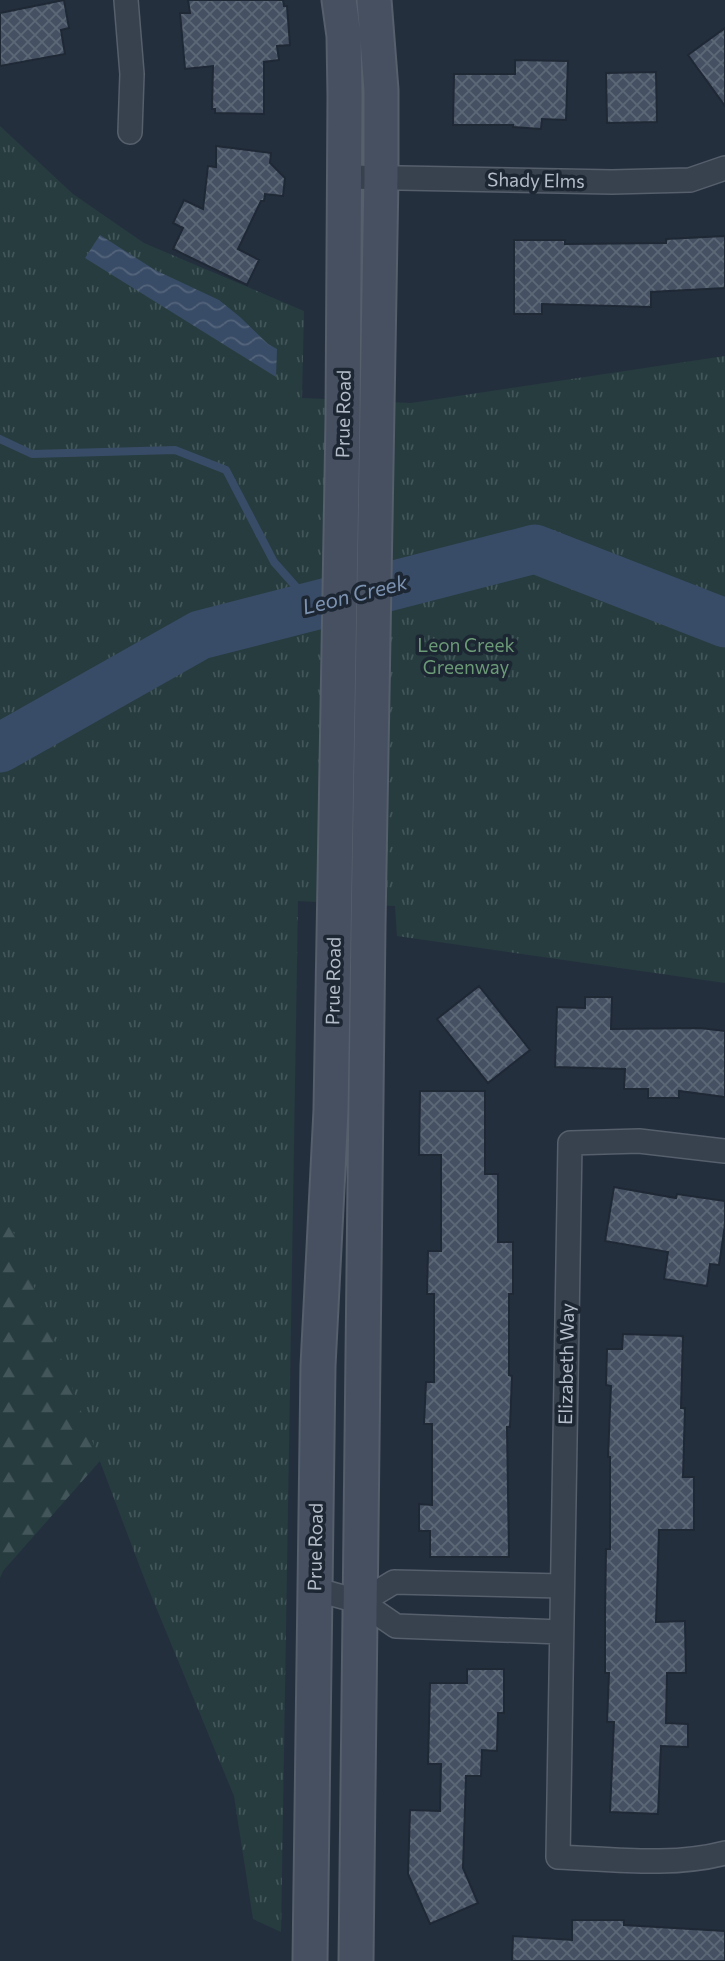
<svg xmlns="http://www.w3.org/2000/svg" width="725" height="1961" font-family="Commissioner,sans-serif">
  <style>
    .forest { fill: url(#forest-firs) }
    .park { fill: url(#park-tufts) }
    .water { fill: url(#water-waves) }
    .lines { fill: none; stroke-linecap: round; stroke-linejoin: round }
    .stream { stroke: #394c67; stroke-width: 8 }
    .river { stroke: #394c67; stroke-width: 49 }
    .building { fill: url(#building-cross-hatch); stroke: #1f2835; stroke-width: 2 }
    .minor-casing { stroke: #565f6c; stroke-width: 26 }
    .secondary-casing { stroke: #565f6c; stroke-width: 37 }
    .minor { stroke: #38414e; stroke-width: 23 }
    .secondary { stroke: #465061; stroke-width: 33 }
    .labels { text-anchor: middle; stroke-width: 7; stroke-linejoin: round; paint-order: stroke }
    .street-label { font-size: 19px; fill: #b4bcc9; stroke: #1d2633 }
    .park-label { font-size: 19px; fill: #6b9a76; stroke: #1d2633 }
    .water-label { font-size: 21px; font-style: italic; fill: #7c92b1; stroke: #1d2633 }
  </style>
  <defs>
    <pattern id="forest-firs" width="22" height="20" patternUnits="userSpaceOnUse" patternTransform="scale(1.75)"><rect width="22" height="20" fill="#263c3f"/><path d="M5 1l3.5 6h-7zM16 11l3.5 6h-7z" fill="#435659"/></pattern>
    <pattern id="park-tufts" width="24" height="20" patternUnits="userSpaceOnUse" patternTransform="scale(1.75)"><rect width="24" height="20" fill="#263c3f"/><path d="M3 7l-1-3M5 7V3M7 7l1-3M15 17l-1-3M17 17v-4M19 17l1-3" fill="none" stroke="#435659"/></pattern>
    <pattern id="water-waves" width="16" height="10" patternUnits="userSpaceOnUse" patternTransform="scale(1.75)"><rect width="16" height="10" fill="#394c67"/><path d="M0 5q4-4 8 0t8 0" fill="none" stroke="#53647b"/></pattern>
    <pattern id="building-cross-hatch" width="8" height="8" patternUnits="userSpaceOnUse" patternTransform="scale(1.75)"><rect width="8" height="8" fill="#455162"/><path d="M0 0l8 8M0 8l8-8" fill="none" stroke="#5d6877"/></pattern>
  </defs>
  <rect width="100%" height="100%" fill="#242f3e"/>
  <path class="forest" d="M 0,1140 L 100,1461 L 3,1571 L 0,1578 Z"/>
  <path class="park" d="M 0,126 L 73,194 L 144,243 L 304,311 L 302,398 L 411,403 L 725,356 L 725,983 L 397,936 L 395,906 L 298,901 L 281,1932 L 253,1919 L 234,1796 L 146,1583 L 0,1197 Z"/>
  <path class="water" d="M 100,235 L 155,270 L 219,300 L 240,317 L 268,344 L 277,349 L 276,377 L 85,258 Z"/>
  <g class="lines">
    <path class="stream" d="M 0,439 L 32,454 L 175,450 L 226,470 L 274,562 L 313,606"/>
    <path class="river" d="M 0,748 L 200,635 L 535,549 L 725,623"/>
  </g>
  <path class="building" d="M 64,0 L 69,28 L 61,30 L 65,54 L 0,66 L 0,13 Z
    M 188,0 L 283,0 L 284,6 L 287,6 L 290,45 L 277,46 L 279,60 L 264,62 L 264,114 L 215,113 L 215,109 L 212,109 L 213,66 L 185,69 L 180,13 L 190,13 Z
    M 725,28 L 725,106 L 688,55 Z
    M 515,60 L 568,61 L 566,120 L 542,119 L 541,129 L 513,127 L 513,125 L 453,125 L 454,74 L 515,74 Z
    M 656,72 L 657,122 L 607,123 L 606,73 Z
    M 216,146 L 271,153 L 270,163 L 285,178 L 283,196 L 265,194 L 264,201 L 261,201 L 238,249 L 259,260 L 247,285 L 173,249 L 183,228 L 173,223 L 184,200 L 203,209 L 208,166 L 216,167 Z
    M 725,236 L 725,288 L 651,292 L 651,307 L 542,304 L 542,314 L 514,314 L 514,240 L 565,240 L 565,244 L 666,243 L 666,239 Z
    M 479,986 L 530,1050 L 488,1083 L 437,1019 Z
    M 585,997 L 612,997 L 611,1029 L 700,1028 L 725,1031 L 725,1097 L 679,1091 L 679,1098 L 648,1098 L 648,1089 L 624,1089 L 625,1069 L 555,1067 L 557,1007 L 585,1008 Z
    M 420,1091 L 485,1091 L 485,1174 L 498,1174 L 498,1242 L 513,1242 L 513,1294 L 509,1294 L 509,1375 L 512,1376 L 510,1427 L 507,1427 L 509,1557 L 430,1557 L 430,1531 L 419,1531 L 419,1504 L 432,1505 L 432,1424 L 424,1424 L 426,1382 L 434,1382 L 434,1294 L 427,1294 L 428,1251 L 441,1251 L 441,1155 L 419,1155 Z
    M 614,1187 L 676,1198 L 677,1194 L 725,1201 L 725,1225 L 719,1265 L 710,1264 L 707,1286 L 664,1279 L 668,1252 L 605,1241 Z
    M 623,1334 L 683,1336 L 681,1408 L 685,1408 L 683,1477 L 694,1477 L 694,1530 L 659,1530 L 656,1622 L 685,1621 L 686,1673 L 667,1673 L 666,1723 L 688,1724 L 688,1747 L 661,1746 L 658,1814 L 610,1812 L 614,1722 L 607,1722 L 609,1673 L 605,1673 L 605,1617 L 606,1549 L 610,1549 L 610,1457 L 608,1457 L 611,1386 L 606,1385 L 607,1349 L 622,1349 Z
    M 467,1669 L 504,1669 L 504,1713 L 498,1713 L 497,1751 L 482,1750 L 481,1776 L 466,1776 L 463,1868 L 478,1903 L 430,1924 L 408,1874 L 410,1810 L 440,1811 L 441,1764 L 428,1764 L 430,1683 L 467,1683 Z
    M 572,1920 L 624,1920 L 624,1925 L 725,1931 L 725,1961 L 512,1961 L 513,1936 L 572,1940 Z"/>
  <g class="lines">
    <defs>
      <path id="minor" d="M 126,0 L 132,74 L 130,132
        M 345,177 L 612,182 L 690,180 L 725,168
        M 725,1151 L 639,1141 L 570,1143 L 558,1857 C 612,1859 672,1867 725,1853
        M 314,1589 L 361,1602 L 396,1626 L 561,1632
        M 361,1602 L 394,1582 L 562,1586"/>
      <path id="secondary" d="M 310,1961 L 318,1366 L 331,1110 L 343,420 L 345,96 L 344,36 L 339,0
        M 356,1961 L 368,925 L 381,177 L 381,90 L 374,0"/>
    </defs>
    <use href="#minor" class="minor-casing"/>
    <use href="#secondary" class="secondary-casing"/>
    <use href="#minor" class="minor"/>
    <use href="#secondary" class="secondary"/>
  </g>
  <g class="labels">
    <g class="street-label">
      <text transform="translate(536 180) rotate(1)" y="7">Shady Elms</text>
      <text transform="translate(343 414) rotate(-89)" y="7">Prue Road</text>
      <text transform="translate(333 981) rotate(-89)" y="7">Prue Road</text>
      <text transform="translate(566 1364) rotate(-89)" y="7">Elizabeth Way</text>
      <text transform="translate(315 1547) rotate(-89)" y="7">Prue Road</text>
    </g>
    <g class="park-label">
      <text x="466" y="652">Leon Creek<tspan x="466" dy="22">Greenway</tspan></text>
    </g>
    <g class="water-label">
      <text transform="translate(355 595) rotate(-14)" y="7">Leon Creek</text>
    </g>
  </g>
</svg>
